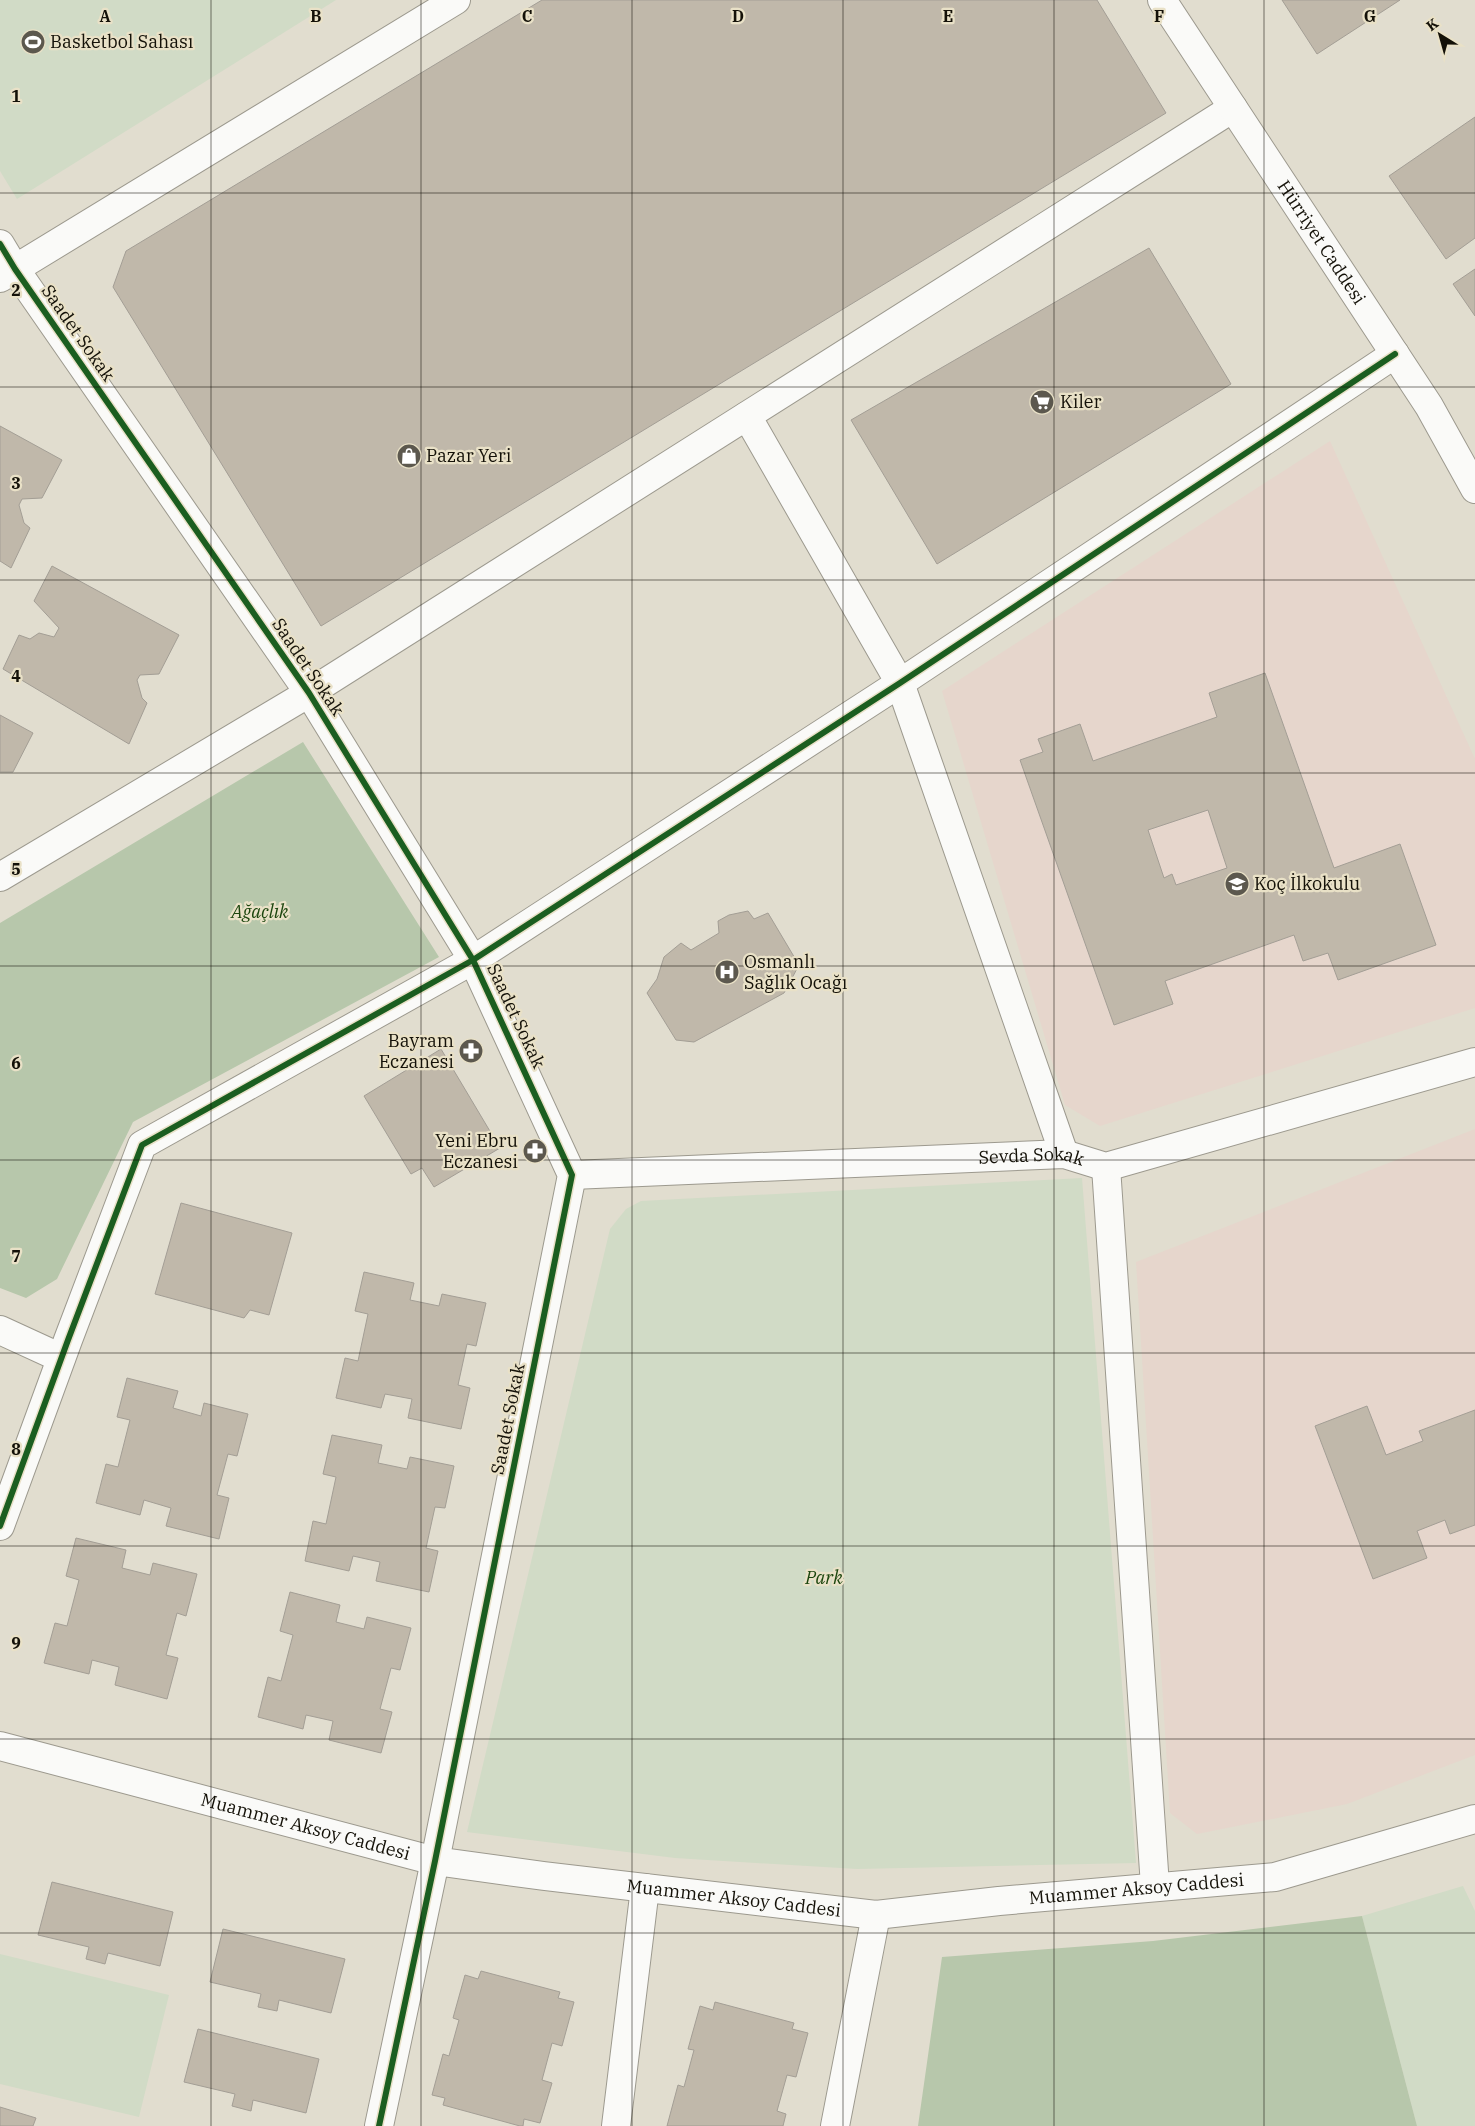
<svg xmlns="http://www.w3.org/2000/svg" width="1475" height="2126" font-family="'IBM Plex Serif',serif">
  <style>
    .education { fill: #e6d6cc }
    .green { fill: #d1dbc6 }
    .forest { fill: #b7c7ab }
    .building { fill: #c0b8aa; stroke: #a39e95; fill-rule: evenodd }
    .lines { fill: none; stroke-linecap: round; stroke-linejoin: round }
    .minor-casing { stroke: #9c998e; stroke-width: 30 }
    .major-casing { stroke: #9c998e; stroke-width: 30 }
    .minor { stroke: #fafaf8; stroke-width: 28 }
    .major { stroke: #fafaf8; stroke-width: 28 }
    .cycleway-casing { stroke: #e9e1c7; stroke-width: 9 }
    .cycleway { stroke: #1b5e20; stroke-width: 6 }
    .grid { fill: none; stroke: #141108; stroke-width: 1; stroke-opacity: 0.55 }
    .labels { text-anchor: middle; stroke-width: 4.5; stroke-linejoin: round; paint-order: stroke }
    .poi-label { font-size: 18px; fill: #141108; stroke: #e9e1c7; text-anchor: start }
    .street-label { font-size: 18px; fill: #141108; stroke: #e9e1c7 }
    .park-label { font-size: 18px; font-style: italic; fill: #1c460e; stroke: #e9e1c7 }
    .grid-label { font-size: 16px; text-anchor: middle; font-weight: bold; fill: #141108; stroke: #e9e1c7; stroke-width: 4.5; stroke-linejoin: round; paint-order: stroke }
  </style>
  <rect width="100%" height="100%" fill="#e1ddcf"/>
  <path class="education" d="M 1330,441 L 1475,759 L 1475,1008 L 1100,1126 L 1065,1105 L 942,691 Z
    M 1475,1129 L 1475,1755 L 1347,1804 L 1197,1834 L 1170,1813 L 1136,1262 Z"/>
  <path class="green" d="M 0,0 L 336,0 L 17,199 L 0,171 Z
    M 1082,1178 L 1136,1863 L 857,1869 L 675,1858 L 467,1832 L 610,1229 L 626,1209 L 641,1201 Z
    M 1463,1886 L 1475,1911 L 1475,2126 L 1417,2126 L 1362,1916 Z
    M 0,1954 L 169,1995 L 139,2117 L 0,2084 Z"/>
  <path class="forest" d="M 303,742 L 439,957 L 133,1122 L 57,1279 L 26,1298 L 0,1288 L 0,923 Z
    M 1362,1916 L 1417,2126 L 918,2126 L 942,1957 L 1153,1941 Z"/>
  <path class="building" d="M 542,0 L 1097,0 L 1166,113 L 321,626 L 113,287 L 126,251 Z
    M 1282,0 L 1400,0 L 1317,54 Z
    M 1475,117 L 1475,238 L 1446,259 L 1389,176 Z
    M 1149,248 L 1231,384 L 937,564 L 851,420 Z
    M 1475,269 L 1475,316 L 1453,284 Z
    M 0,426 L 62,460 L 42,498 L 22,499 L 19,505 L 24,523 L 30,528 L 11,568 L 0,561 Z
    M 52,566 L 179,635 L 159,674 L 140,675 L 137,680 L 142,698 L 147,703 L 129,744 L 3,669 L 19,635 L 30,639 L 39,633 L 54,637 L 59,628 L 34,601 Z
    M 1265,673 L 1334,868 L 1400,844 L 1436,945 L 1338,980 L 1328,953 L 1303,961 L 1294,935 L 1165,981 L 1173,1004 L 1114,1025 L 1020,760 L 1043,752 L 1038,739 L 1080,724 L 1093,761 L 1217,717 L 1209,693 ZM 1208,810 L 1227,868 L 1176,885 L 1172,874 L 1164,878 L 1148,830 Z
    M 0,715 L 33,733 L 13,772 L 0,772 Z
    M 748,911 L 754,919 L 768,913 L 799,965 L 784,993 L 694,1042 L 676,1040 L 647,993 L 657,979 L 664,957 L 681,943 L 691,950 L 719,933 L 718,921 L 729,915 Z
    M 441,1049 L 500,1148 L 434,1187 L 422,1168 L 411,1174 L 364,1096 Z
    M 181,1203 L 292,1233 L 269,1315 L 250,1310 L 244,1318 L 155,1294 Z
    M 364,1272 L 414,1283 L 410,1300 L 439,1306 L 442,1294 L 486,1303 L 476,1346 L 467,1344 L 458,1385 L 470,1388 L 461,1429 L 408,1418 L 412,1399 L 385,1394 L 381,1408 L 336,1398 L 345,1358 L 358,1361 L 368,1314 L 355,1311 Z
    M 127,1378 L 178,1391 L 173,1408 L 201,1416 L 204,1403 L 248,1414 L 237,1456 L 228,1454 L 217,1495 L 229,1498 L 219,1539 L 166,1526 L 171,1508 L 144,1500 L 140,1515 L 96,1503 L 106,1464 L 118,1467 L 130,1420 L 117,1417 Z
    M 1367,1406 L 1386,1455 L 1423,1441 L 1419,1431 L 1475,1410 L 1475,1525 L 1450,1534 L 1445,1520 L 1417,1531 L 1427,1558 L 1373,1579 L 1315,1426 Z
    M 332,1435 L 382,1445 L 378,1463 L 407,1469 L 410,1457 L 454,1466 L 445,1508 L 435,1507 L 426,1548 L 438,1551 L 429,1592 L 376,1581 L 380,1562 L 353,1556 L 349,1571 L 305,1561 L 313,1521 L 326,1524 L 336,1477 L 323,1474 Z
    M 76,1538 L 126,1550 L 122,1568 L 150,1575 L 153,1563 L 197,1574 L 186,1616 L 177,1613 L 166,1655 L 178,1658 L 167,1699 L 115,1685 L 119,1667 L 92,1660 L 89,1674 L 44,1663 L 55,1623 L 67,1626 L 79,1580 L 66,1576 Z
    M 290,1592 L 340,1605 L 336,1622 L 364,1629 L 367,1617 L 411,1628 L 400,1670 L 391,1668 L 380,1709 L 392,1712 L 381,1753 L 329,1740 L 333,1721 L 306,1715 L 303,1729 L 258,1717 L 268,1677 L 281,1681 L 293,1635 L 280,1631 Z
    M 52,1882 L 173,1912 L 160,1966 L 108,1953 L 105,1964 L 86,1959 L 89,1947 L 38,1935 Z
    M 223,1929 L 345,1959 L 331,2013 L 279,2000 L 277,2011 L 258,2007 L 261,1994 L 210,1982 Z
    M 481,1971 L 560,1992 L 558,1998 L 574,2002 L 562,2046 L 552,2043 L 542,2080 L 552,2083 L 540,2123 L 524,2119 L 523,2126 L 520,2126 L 443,2105 L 445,2098 L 432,2095 L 443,2054 L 449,2056 L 459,2020 L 453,2018 L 465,1975 L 478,1979 Z
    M 715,2002 L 794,2023 L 792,2029 L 808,2033 L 796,2077 L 787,2075 L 777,2111 L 786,2114 L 783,2126 L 667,2126 L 678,2085 L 684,2087 L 694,2050 L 688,2049 L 700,2006 L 713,2010 Z
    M 198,2029 L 319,2059 L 306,2113 L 253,2100 L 251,2111 L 232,2106 L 235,2094 L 184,2082 Z
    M 0,2107 L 36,2118 L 33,2126 L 0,2126 Z"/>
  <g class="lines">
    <defs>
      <g id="minor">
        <path d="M 0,244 L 15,269 L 309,693 L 473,960 L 572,1175 L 435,1861 L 379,2126"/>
        <path d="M 0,278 L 456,0"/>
        <path d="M 747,416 L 900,683 L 1064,1154"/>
        <path d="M 0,877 L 309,693 L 1233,108"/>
        <path d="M 1106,1167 L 1155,1886"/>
        <path id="s1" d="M 572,1175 L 1064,1154 L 1106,1167 L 1475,1062"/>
        <path d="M 0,1330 L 61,1358"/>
        <path d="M 0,1526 L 68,1340 L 142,1145 L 473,960 L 900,683 L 1395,354"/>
        <path d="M 616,2126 L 645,1888"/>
        <path d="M 835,2126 L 876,1915"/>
      </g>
      <g id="major">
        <path id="s2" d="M 1162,0 L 1429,406 L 1475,489"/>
        <path id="s3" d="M 0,1746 L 435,1861 L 544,1876 L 876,1915 L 999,1901 L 1275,1877 L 1475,1819"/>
      </g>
    </defs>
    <use href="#minor" class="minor-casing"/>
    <use href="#major" class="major-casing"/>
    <use href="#minor" class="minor"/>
    <use href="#major" class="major"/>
    <defs>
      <path id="cycleway" d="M 0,244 L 15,269 L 309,693 L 473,960 L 572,1175 L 435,1861 L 379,2126
        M 0,1526 L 68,1340 L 142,1145 L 473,960 L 900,683 L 1395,354"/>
    </defs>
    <use href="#cycleway" class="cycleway-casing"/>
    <use href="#cycleway" class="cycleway"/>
  </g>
  <path class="grid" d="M 211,0 L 211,2126M 421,0 L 421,2126M 632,0 L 632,2126M 843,0 L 843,2126M 1054,0 L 1054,2126M 1264,0 L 1264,2126M 0,193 L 1475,193M 0,387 L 1475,387M 0,580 L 1475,580M 0,773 L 1475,773M 0,966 L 1475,966M 0,1160 L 1475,1160M 0,1353 L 1475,1353M 0,1546 L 1475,1546M 0,1739 L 1475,1739M 0,1933 L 1475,1933"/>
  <defs>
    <symbol id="stadium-disc" viewBox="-11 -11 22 22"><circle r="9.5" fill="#5c584e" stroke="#e9e1c7"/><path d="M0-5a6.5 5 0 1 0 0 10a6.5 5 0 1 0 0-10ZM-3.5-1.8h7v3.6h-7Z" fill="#fff"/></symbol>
    <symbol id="supermarket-disc" viewBox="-11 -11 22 22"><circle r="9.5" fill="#5c584e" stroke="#e9e1c7"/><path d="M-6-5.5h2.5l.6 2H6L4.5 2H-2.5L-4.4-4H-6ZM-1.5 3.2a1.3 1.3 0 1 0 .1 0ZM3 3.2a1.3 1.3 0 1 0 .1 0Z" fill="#fff"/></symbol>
    <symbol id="shop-disc" viewBox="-11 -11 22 22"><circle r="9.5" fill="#5c584e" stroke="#e9e1c7"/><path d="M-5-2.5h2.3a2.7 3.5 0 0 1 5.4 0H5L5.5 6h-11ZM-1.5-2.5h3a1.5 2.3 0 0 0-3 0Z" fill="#fff"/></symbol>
    <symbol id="school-disc" viewBox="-11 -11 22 22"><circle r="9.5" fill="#5c584e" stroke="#e9e1c7"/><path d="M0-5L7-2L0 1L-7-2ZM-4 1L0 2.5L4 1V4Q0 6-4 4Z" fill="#fff"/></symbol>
    <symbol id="hospital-disc" viewBox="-11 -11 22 22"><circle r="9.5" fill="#5c584e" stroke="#e9e1c7"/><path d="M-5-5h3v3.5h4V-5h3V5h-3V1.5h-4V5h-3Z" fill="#fff"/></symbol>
    <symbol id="pharmacy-disc" viewBox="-11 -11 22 22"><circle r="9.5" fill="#5c584e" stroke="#e9e1c7"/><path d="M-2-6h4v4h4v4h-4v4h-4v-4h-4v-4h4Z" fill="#fff"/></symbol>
  </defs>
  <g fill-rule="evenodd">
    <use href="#stadium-disc" x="19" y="28" width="28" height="28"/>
    <use href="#supermarket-disc" x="1028" y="388" width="28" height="28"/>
    <use href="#shop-disc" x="395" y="442" width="28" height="28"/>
    <use href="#school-disc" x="1223" y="870" width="28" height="28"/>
    <use href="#hospital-disc" x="713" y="958" width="28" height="28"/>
    <use href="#pharmacy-disc" x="457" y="1037" width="28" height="28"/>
    <use href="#pharmacy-disc" x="521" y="1137" width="28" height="28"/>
  </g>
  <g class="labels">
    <g class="poi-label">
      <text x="50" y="48">Basketbol Sahası</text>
      <text x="1060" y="408">Kiler</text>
      <text x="426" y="462">Pazar Yeri</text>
      <text x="1254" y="890">Koç İlkokulu</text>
      <text x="744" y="968">Osmanlı<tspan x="744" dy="21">Sağlık Ocağı</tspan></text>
      <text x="454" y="1047" text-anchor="end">Bayram<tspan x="454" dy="21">Eczanesi</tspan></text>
      <text x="518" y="1147" text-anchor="end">Yeni Ebru<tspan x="518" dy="21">Eczanesi</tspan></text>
    </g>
    <g class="street-label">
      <text dy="6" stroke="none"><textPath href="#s2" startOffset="290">Hürriyet Caddesi</textPath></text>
      <text transform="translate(78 333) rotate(55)" y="6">Saadet Sokak</text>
      <text transform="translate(308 667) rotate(56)" y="6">Saadet Sokak</text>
      <text transform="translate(516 1016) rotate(65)" y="6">Saadet Sokak</text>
      <text dy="6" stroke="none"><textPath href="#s1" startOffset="460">Sevda Sokak</textPath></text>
      <text transform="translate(508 1419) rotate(-79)" y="6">Saadet Sokak</text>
      <text dy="6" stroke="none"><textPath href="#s3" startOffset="316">Muammer Aksoy Caddesi</textPath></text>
      <text dy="6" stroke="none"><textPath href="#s3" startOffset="1156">Muammer Aksoy Caddesi</textPath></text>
      <text dy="6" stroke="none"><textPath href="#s3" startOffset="751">Muammer Aksoy Caddesi</textPath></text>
    </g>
    <g class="park-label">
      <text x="260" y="918">Ağaçlık</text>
      <text x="824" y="1584">Park</text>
    </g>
  </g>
  <g class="grid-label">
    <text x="105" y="22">A</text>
    <text x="316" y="22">B</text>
    <text x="527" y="22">C</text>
    <text x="738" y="22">D</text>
    <text x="948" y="22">E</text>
    <text x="1159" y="22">F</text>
    <text x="1370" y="22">G</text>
    <text x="16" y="102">1</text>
    <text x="16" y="296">2</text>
    <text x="16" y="489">3</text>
    <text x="16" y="682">4</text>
    <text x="16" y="875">5</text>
    <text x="16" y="1069">6</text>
    <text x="16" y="1262">7</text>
    <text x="16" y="1455">8</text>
    <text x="16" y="1649">9</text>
  </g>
  <g transform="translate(1440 35) rotate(323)" stroke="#e9e1c7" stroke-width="4" paint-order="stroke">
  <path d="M0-4L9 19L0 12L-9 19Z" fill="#141108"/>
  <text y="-8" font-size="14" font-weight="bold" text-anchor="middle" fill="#141108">K</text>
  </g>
</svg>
